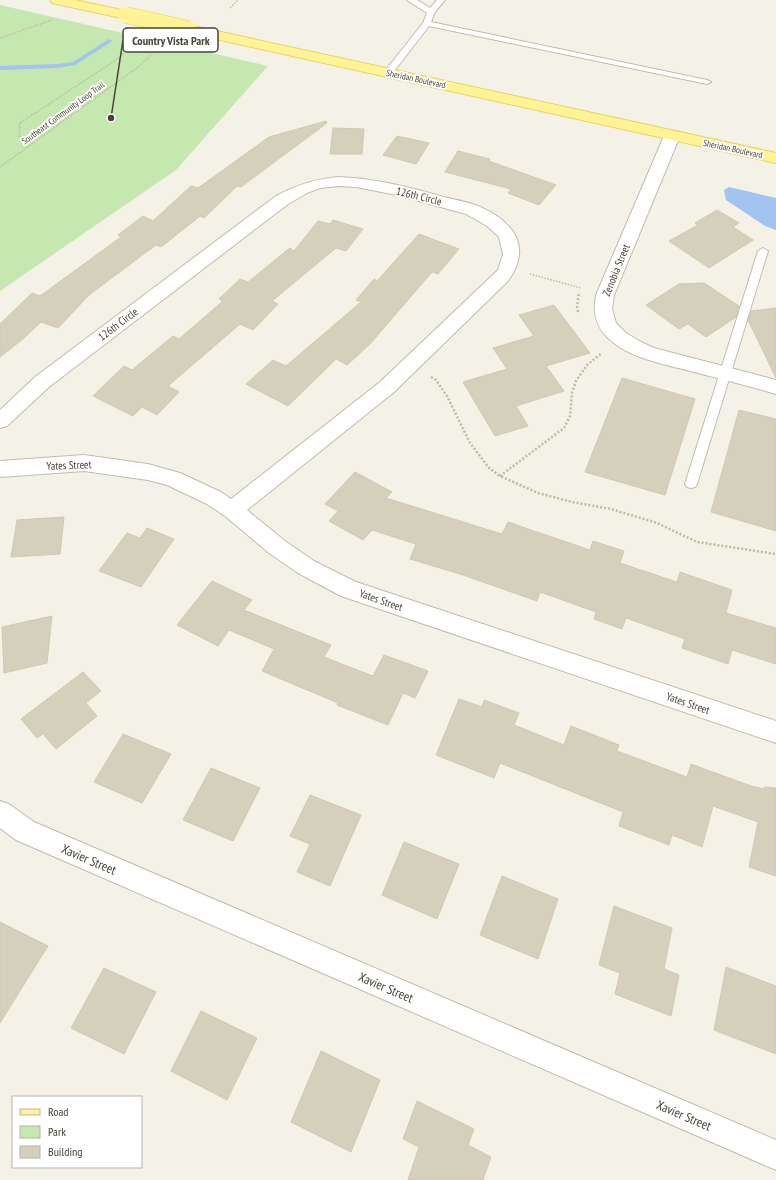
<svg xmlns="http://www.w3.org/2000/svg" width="776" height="1180" font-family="'PT Sans Narrow',sans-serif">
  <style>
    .green { fill: #c4e8af }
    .water { fill: #a3c3f1 }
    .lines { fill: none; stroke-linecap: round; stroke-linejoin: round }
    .stream { fill: #a3c3f1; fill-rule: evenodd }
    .building { fill: #d5d0bc; stroke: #d0c9af }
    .lane-casing { stroke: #bfbca9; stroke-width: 2 }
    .street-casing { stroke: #bfbca9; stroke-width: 2 }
    .primary-casing { stroke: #e4d564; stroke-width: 2 }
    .path-far1 { stroke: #c1ba9b; stroke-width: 1.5; stroke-dasharray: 1.5 1.5; stroke-linecap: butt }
    .path { stroke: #c1ba9b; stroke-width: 2.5; stroke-dasharray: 2 2; stroke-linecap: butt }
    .lane { fill: #fff; fill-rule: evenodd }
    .street { fill: #fff; fill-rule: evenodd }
    .primary { fill: #fff395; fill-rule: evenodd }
    .primary-bridge-casing { stroke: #e4d564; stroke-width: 17; stroke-linecap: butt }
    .primary-bridge { stroke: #fff395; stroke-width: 16 }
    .labels { text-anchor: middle; stroke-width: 3.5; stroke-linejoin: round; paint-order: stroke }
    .far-street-label { font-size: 9px; fill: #474336; stroke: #fff }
    .street-label { font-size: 11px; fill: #474336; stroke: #fff }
    .near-street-label { font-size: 13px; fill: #474336; stroke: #fff }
    .leader { fill: none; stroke: #474336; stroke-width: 1.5 }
    .callout-dot { fill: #474336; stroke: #fff; stroke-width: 1.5 }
    .callout { fill: #fff; stroke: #474336; stroke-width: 1.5 }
    .callout-label { font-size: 12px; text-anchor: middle; font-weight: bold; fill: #474336 }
  </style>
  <rect width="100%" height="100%" fill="#f4f2e7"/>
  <path class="green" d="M 0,5 L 268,66 L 176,170 L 0,291 Z"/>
  <path class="water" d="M 729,187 L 776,198 L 776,230 L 765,226 L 726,200 L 724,190 Z"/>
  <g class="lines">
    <path class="stream" d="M 109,39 L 112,41 L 111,42 L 75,65 L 57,68 L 0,70 L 0,66 L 57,64 L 73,62 Z"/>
  </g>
  <path class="building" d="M 326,121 L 327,123 L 241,187 L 237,186 L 204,218 L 200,216 L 161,247 L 156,245 L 89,295 L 58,328 L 41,322 L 23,339 L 0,357 L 0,324 L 32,293 L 40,296 L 121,237 L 118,235 L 143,216 L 153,221 L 191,186 L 198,188 L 269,137 Z
    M 333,128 L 364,129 L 362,154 L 330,154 Z
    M 397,136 L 429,143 L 416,164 L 383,155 Z
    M 458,151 L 490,159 L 489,161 L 556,185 L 539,205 L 508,193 L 511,189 L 445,172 Z
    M 717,210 L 739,223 L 733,227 L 753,240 L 709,268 L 669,241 L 698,225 L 695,223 Z
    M 333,220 L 363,229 L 346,251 L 336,248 L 272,301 L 278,304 L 253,330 L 240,324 L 168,386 L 179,392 L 157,415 L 142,407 L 133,416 L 93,396 L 124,366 L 132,370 L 173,336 L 179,339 L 223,301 L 219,299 L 240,279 L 248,282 L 290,248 L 294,251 L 318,221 L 330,224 Z
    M 419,234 L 459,249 L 438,274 L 432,272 L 370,344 L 347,365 L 336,359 L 288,406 L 246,384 L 273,360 L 286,366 L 361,302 L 356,300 L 374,279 L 377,281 Z
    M 704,283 L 739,306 L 736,317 L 706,337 L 688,324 L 679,329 L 646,305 L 679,284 Z
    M 554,305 L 590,353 L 546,366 L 564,391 L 516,406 L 528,426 L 495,436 L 463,382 L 507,369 L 493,348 L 534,336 L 519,315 Z
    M 776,308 L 776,378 L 748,320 L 751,311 Z
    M 622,378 L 695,399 L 665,495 L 585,472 Z
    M 739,410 L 776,419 L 776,531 L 711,512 Z
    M 355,472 L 392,492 L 386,498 L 502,534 L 508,522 L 590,550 L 593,541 L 624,551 L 620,563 L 677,582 L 680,572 L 732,590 L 726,613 L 776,628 L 776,664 L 732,650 L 728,664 L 682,648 L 685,639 L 626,618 L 622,629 L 594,619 L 596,612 L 540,592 L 537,601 L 463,575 L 410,559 L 416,544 L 372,530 L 363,540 L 329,521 L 338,511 L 325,504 Z
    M 64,517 L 60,554 L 11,557 L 17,520 Z
    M 147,528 L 174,539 L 141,587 L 99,571 L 127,533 L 140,538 Z
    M 212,581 L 252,600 L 244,610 L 331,645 L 324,657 L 373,676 L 384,655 L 428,671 L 415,698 L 403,693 L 388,725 L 337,705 L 338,703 L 262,671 L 274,649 L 229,630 L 218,646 L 177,625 Z
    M 52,616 L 47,663 L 4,673 L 2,627 Z
    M 83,672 L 101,691 L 86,703 L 97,716 L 56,749 L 43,734 L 37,738 L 21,719 Z
    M 459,699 L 482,707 L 484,700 L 519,713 L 514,725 L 564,745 L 571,726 L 619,745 L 617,751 L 687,777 L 691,764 L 751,786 L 764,789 L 764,787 L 776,788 L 776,876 L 749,867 L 758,822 L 713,806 L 702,847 L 672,835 L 669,845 L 619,826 L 623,812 L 500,763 L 494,778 L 436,755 Z
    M 123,734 L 171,754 L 142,803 L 94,782 Z
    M 211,768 L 260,788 L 233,841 L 183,820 Z
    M 310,795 L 361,815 L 330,886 L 297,872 L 310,844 L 290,836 Z
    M 404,842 L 459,864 L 437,919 L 382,895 Z
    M 502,876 L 558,899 L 538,959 L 480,935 Z
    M 614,906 L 672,928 L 664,969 L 679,975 L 671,1016 L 615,994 L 620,973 L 599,965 Z
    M 0,922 L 48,946 L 0,1023 Z
    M 726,967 L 776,986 L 776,1054 L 714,1030 Z
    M 104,968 L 156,992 L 124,1054 L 71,1028 Z
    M 201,1011 L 257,1038 L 227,1100 L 171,1071 Z
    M 321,1051 L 380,1080 L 351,1152 L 291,1122 Z
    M 417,1101 L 474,1129 L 468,1145 L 491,1157 L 483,1180 L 408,1180 L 419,1147 L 403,1139 Z"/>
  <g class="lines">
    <defs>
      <path id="lane" d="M 407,0 L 417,0 L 430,8 L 437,0 L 445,0 L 435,12 L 431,22 L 707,80 L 711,82 L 707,84 L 429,26 L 391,75 L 385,75 L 385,71 L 423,23 L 427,13 Z
        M 763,248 L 768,251 L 697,484 L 695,487 L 691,488 L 687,487 L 685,484 L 758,251 Z"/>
      <path id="street" d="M 672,131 L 677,133 L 680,136 L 614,295 L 612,309 L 616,323 L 626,333 L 641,342 L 654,348 L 776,380 L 776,394 C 749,386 721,379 694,372 C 665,364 629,359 607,337 C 595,325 593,311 596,295 L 664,136 L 667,133 Z
        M 338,177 C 372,178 404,186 437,195 C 450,199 465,201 478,206 C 513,221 533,246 508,281 L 394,392 L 247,510 L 285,541 L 314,561 L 356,582 L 776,721 L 776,743 L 341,596 L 298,573 L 269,553 L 225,516 L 207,504 L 167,485 L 148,480 L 84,471 L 0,477 L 0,461 L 84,455 L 148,464 L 180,473 L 221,492 L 231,499 L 380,382 L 498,270 L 503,254 L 499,237 L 487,226 L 466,214 L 397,195 L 356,187 L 338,186 L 320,188 L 307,193 L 288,204 L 49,387 L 7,426 L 0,428 L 0,410 L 35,377 L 276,196 C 296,185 315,179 338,177 Z
        M 0,801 L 9,804 L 34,822 L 776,1140 L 776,1170 L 16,840 L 0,828 Z"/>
      <path id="primary" d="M 50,0 L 75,0 L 131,12 L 133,15 L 131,18 L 126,19 L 52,3 Z
        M 189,25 L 776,153 L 776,163 L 184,32 L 182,29 L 184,26 Z"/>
    </defs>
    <use href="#lane" class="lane-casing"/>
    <use href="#street" class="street-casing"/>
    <use href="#primary" class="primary-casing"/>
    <path class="path-far1" d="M 230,8 L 238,0
      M 0,38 L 52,20
      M 33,144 L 19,136 L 20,123 L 119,58 L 133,44
      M 0,167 L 138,67 L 152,54
      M 530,274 L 581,288"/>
    <path class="path" d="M 578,312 L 577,307 L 579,292
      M 431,377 L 436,380 L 447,396 L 470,443 L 489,468 L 500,476 L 538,493 L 572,502 L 611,509 L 657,523 L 697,542 L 776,554
      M 500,476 L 564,428 L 570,416 L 572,393 L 576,381 L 587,365 L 602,353"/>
    <use href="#lane" class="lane"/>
    <use href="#street" class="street"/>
    <use href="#primary" class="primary"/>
    <defs>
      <path id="primary-bridge" d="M 126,15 L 189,29"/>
    </defs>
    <use href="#primary-bridge" class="primary-bridge-casing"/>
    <use href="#primary-bridge" class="primary-bridge"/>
  </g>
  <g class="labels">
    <g class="far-street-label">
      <text transform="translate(416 79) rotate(12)" y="3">Sheridan Boulevard</text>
      <text transform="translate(63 113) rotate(-36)" y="3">Southeast Community Loop Trail</text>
      <text transform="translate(733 149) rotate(12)" y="3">Sheridan Boulevard</text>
    </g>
    <g class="street-label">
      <text transform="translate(419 196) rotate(14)" y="4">126th Circle</text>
      <text transform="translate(616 270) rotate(-68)" y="4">Zenobia Street</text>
      <text transform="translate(118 324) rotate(-37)" y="4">126th Circle</text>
      <text transform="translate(69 465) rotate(-2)" y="4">Yates Street</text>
      <text transform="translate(381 600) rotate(19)" y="4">Yates Street</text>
      <text transform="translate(688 703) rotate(19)" y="4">Yates Street</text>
    </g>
    <g class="near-street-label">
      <text transform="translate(89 859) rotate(23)" y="5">Xavier Street</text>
      <text transform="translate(386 987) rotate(23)" y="5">Xavier Street</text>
      <text transform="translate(684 1115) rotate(23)" y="5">Xavier Street</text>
    </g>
  </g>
  <path class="leader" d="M111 118L123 40"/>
  <circle class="callout-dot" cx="111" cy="118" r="4"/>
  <rect class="callout" x="123" y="28" width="95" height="24" rx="4"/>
  <g class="callout-label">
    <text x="171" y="45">Country Vista Park</text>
  </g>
  <rect x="12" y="1096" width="130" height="72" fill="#ffffff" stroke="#b5b4af"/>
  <rect x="20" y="1109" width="20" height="6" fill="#fff395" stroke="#b5b4af"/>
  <text x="48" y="1116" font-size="12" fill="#474336">Road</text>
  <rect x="20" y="1126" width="20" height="12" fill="#c4e8af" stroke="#b5b4af"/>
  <text x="48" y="1136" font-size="12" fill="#474336">Park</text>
  <rect x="20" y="1146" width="20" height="12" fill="#d5d0bc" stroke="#b5b4af"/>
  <text x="48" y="1156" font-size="12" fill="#474336">Building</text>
</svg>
